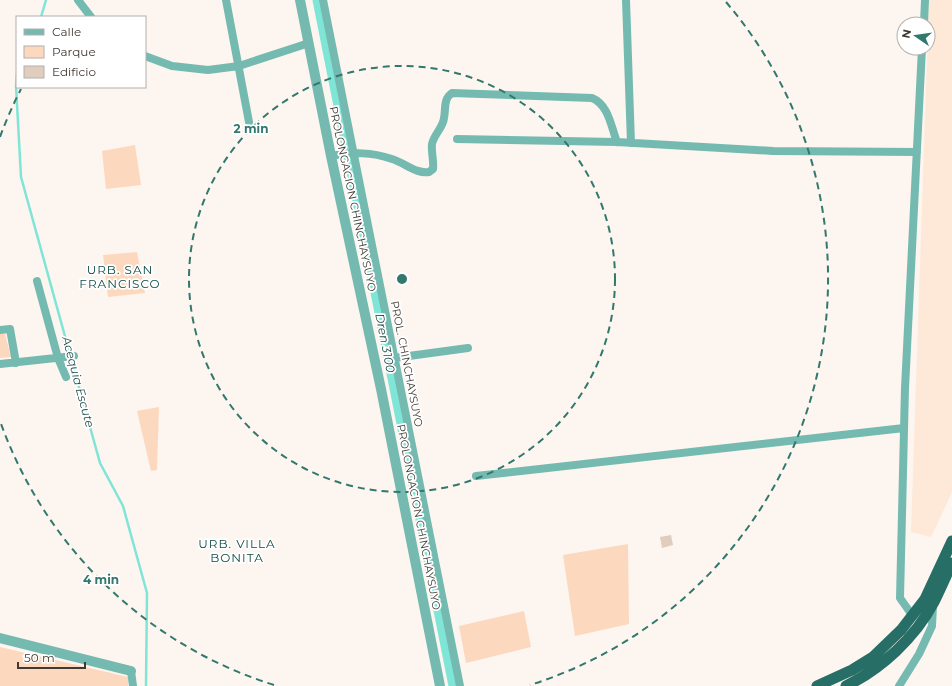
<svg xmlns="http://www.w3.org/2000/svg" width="952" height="686" font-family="Montserrat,sans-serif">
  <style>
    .built { fill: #fee8d8 }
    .green { fill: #fcd9be }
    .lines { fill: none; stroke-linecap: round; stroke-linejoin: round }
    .stream { stroke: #7fe6d7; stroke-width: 2.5 }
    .canal { stroke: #7fe6d7; stroke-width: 9 }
    .building { fill: #e1cdbe }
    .minor { stroke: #75bab0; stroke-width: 8 }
    .tertiary { stroke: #75bab0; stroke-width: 10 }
    .trunk { stroke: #266e66; stroke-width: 11 }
    .ring { fill: none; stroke: #31786e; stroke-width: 2; stroke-dasharray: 7 5 }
    .labels { text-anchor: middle; stroke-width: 3.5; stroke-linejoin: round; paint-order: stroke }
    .street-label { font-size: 11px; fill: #413933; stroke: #fff }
    .neighbourhood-label { font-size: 12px; letter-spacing: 1px; fill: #0e4b44; stroke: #fff }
    .water-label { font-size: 12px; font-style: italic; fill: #22504a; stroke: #fff }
    .centre { fill: #31786e; stroke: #fff; stroke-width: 2 }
    .ring-label { font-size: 12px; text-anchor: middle; font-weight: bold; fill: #31786e; stroke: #fff; stroke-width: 3.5; stroke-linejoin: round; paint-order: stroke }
  </style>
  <rect width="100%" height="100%" fill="#fdf5ef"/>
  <path class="built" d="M 929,0 L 952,0 L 952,492 L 931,537 L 911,532 Z"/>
  <path class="green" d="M 135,145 L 141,185 L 106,189 L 102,151 Z
    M 137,252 L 145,293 L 108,297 L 103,255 Z
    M 0,334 L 5,334 L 11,357 L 0,358 Z
    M 159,407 L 157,470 L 151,471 L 137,411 Z
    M 628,544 L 629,624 L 575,636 L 563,555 Z
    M 524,611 L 531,647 L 466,663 L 459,626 Z
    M 0,647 L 128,677 L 128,686 L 0,686 Z"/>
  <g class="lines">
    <path class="stream" d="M 41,17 L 46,0
      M 17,73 L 16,86 L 21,177 L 100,463 L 123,506 L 147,593 L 146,686"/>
    <path class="canal" d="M 317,0 L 453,686"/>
  </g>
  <path class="building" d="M 671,535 L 673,545 L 662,548 L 660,537 Z"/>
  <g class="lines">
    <path class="minor" d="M 78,0 L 91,17
      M 226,0 L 249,122
      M 323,0 L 460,686
      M 626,0 L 631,143
      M 924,24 L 925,0
      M 145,56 L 172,66 L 208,70 L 239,66 L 309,43
      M 457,139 L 617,142 L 773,151 L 917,152
      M 331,156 C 354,152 371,152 392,159 C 405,163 416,174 429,172 L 433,169 C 434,160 431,152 432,144 C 434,134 443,128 444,118 C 446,109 443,99 452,93 L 592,98 C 609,105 611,127 617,142
      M 37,281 L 58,358 L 66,377
      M 0,330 L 10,329 L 16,363
      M 394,358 L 468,348
      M 0,364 L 74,356
      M 476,476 L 904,428
      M 912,615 L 900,598 L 905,388 L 922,48
      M 131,671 L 133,686
      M 899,686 L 919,654 L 932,626 L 933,605"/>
    <path class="tertiary" d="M 300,0 L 331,156 L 381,389 L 440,686
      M 0,638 L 131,671"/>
    <path class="trunk" d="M 817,686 L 852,670 L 873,657 L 901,630 L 925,599 L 952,541
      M 846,686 C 881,669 915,638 934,602 C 940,590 946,576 952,563"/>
  </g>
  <g class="ring">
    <circle cx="402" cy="279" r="213"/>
    <path d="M274 685A426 426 0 0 1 0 421M0 137A426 426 0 0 1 21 89M726 2A426 426 0 0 1 530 685"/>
  </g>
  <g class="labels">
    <g class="street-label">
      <text transform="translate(353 199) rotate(78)" y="4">PROLONGACION CHINCHAYSUYO</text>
      <text transform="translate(407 364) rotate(79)" y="4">PROL. CHINCHAYSUYO</text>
      <text transform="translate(419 517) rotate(79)" y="4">PROLONGACION CHINCHAYSUYO</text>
    </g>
    <g class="neighbourhood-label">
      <text x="120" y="274">URB. SAN<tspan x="120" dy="14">FRANCISCO</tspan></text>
      <text x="237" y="548">URB. VILLA<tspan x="237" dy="14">BONITA</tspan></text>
    </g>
    <g class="water-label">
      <text transform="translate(385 343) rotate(79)" y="4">Dren 3100</text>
      <text transform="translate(78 382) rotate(75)" y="4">Acequia Escute</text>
    </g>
  </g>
  <circle cx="402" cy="279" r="6" class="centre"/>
  <g class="ring-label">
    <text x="251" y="133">2 min</text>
    <text x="101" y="584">4 min</text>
  </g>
  <rect x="16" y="16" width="130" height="72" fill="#ffffff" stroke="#b3b0ad"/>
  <rect x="24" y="29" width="20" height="6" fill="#75bab0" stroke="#b3b0ad"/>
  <text x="52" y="36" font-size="12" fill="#413933">Calle</text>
  <rect x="24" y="46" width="20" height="12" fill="#fcd9be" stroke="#b3b0ad"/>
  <text x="52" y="56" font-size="12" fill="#413933">Parque</text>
  <rect x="24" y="66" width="20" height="12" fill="#e1cdbe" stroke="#b3b0ad"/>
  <text x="52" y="76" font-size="12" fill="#413933">Edificio</text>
  <g transform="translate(916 36) rotate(283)"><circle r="19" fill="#ffffff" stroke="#b3b0ad"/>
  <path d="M0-3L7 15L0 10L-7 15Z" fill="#31786e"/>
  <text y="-6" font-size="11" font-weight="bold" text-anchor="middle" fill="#413933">N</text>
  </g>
  <path d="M18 662v6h67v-6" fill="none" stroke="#413933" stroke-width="2"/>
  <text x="24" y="662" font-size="12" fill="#413933" stroke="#ffffff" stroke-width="3" paint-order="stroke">50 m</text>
</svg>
